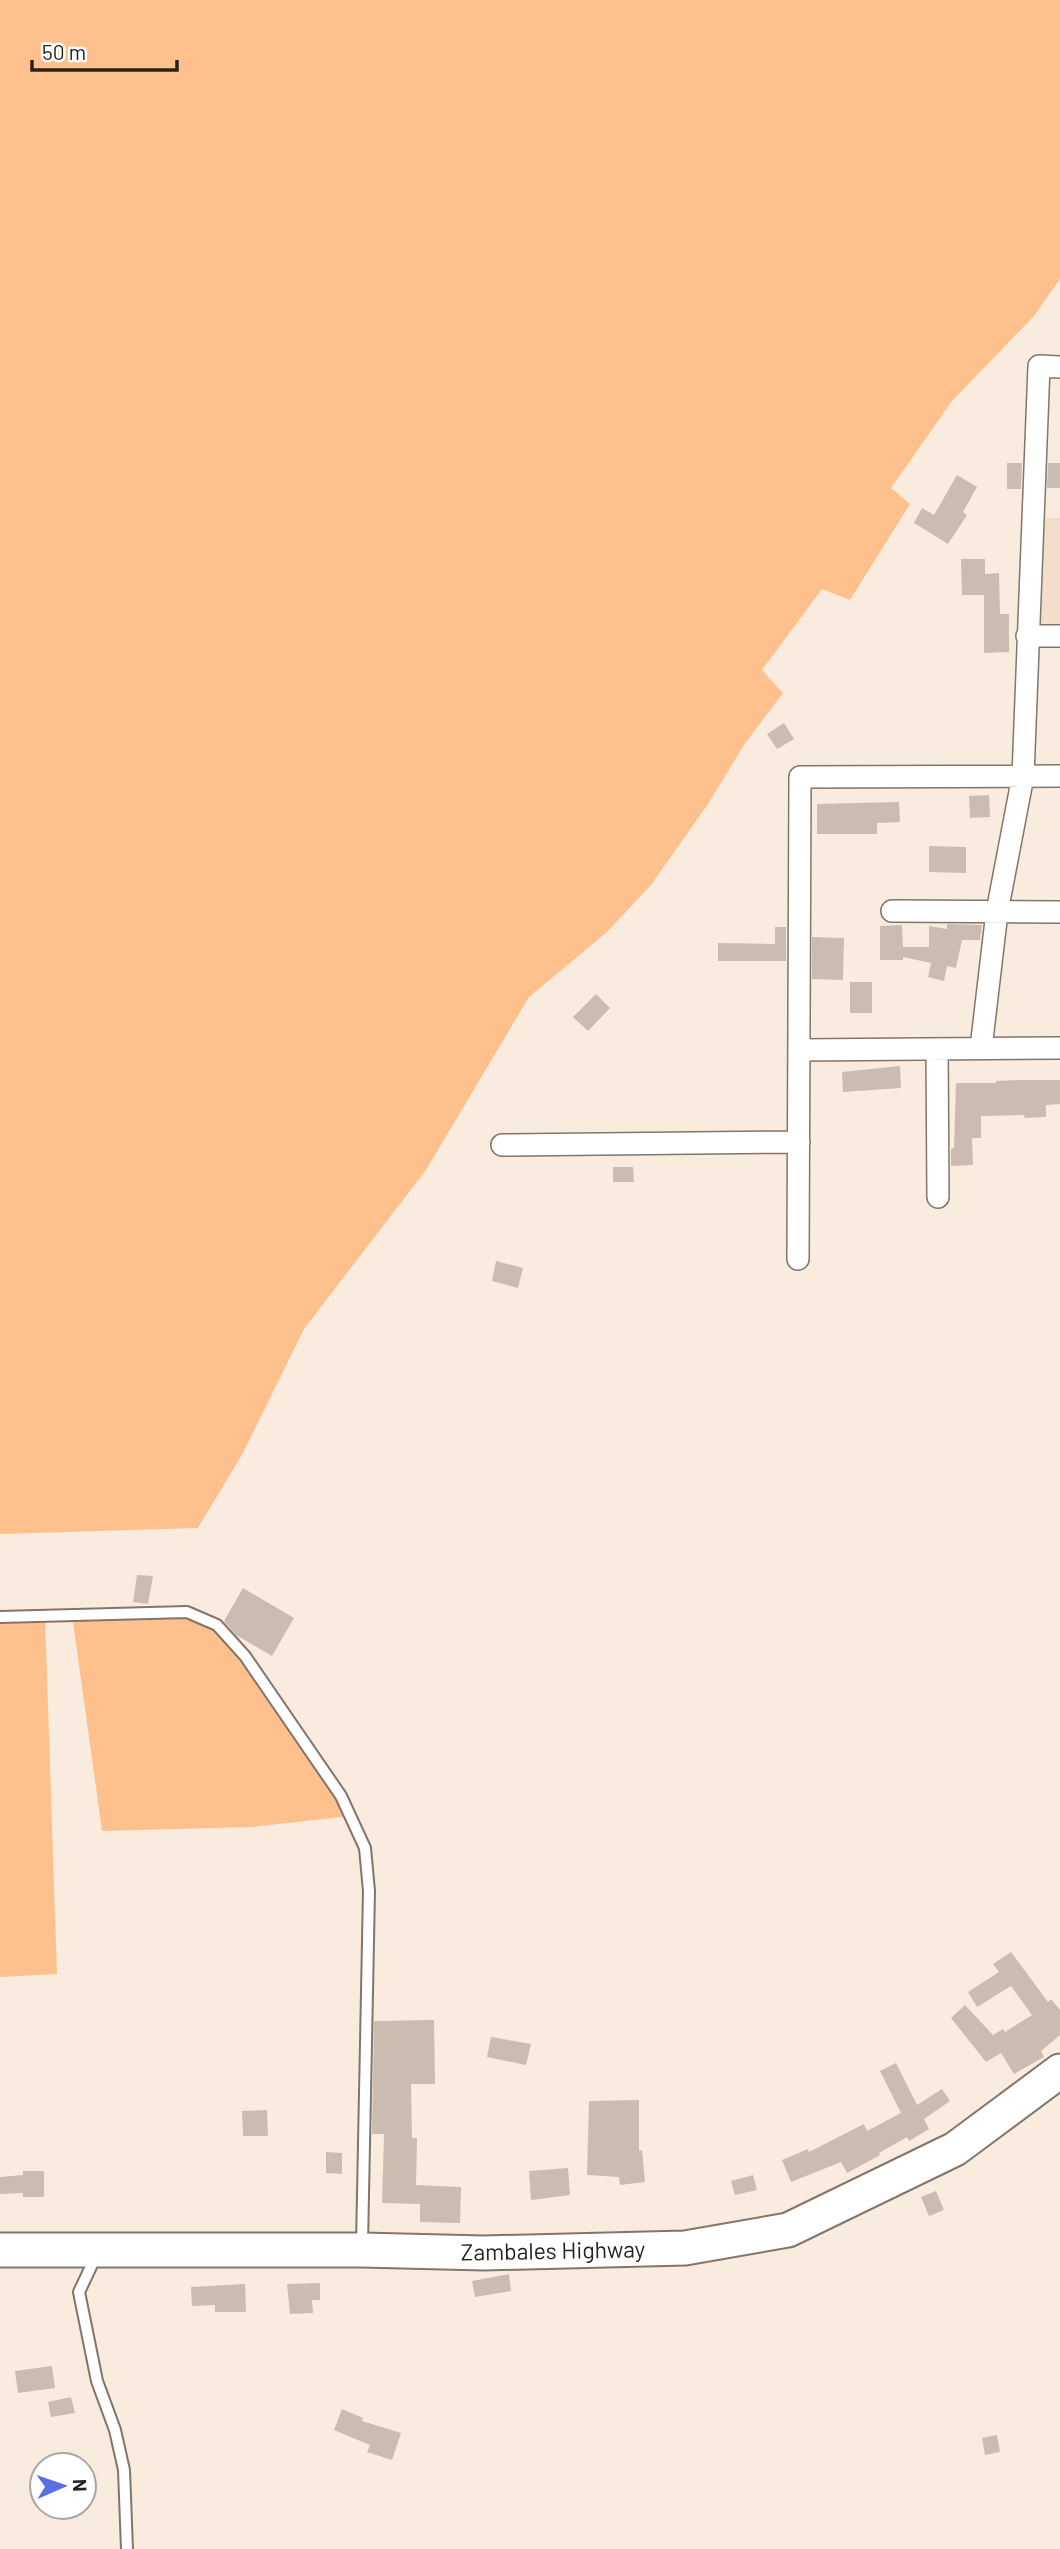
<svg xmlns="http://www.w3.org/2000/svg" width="1060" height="2549" font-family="Barlow,sans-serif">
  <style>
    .built { fill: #f3decc }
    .water { fill: #fec18d }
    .building { fill: #cabcb0 }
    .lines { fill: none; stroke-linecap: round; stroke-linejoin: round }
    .service-casing { stroke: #83756a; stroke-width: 14 }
    .minor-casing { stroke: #83756a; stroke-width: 24 }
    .primary-casing { stroke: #83756a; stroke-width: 37 }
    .service { stroke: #fff; stroke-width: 10 }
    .minor { stroke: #fff; stroke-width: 21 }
    .primary { stroke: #fff; stroke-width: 33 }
    .labels { text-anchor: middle; stroke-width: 6; stroke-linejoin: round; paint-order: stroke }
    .street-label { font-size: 23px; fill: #28221e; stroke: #fff }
  </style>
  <rect width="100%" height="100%" fill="#faebdf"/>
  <path class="built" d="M 1038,518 L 1060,518 L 1060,631 L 1041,631 Z"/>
  <path class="water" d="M 0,0 L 1060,0 L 1060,279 L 1034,316 L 952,401 L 891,488 L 910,504 L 850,600 L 822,589 L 762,670 L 783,693 L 744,745 L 708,804 L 651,885 L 606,933 L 529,997 L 426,1170 L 304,1329 L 243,1453 L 198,1528 L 0,1534 Z
    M 187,1612 L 217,1625 L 245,1656 L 350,1816 L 252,1827 L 102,1831 L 72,1615 Z
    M 45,1616 L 57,1974 L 0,1977 L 0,1617 Z"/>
  <path class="building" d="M 1007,463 L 1022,463 L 1021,489 L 1007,489 Z
    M 1048,463 L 1060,463 L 1060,488 L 1047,488 Z
    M 957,475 L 977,487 L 963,512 L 967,515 L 948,544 L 914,523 L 922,508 L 934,515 Z
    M 961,559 L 985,559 L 985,574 L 999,573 L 1000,614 L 1009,614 L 1009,652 L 984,653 L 984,595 L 962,595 Z
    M 784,723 L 794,739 L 777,749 L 767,734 Z
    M 989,795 L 990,817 L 970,818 L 969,796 Z
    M 899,802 L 900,822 L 877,823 L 877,834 L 817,834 L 817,804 Z
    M 929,846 L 966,847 L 966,873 L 929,872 Z
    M 947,924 L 982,925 L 980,940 L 962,940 L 956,968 L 947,966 L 944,981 L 928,977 L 931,963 L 903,957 L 903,960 L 880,960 L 880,926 L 902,925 L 903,947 L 929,947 L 929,926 L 947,929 Z
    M 775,927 L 786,927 L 786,961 L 718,961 L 718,943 L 775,944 Z
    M 812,937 L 844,938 L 843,980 L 812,979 Z
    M 850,982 L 872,982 L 872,1013 L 850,1013 Z
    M 596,994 L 610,1008 L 588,1031 L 573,1017 Z
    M 900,1066 L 901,1088 L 843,1092 L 842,1072 Z
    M 1018,1080 L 1060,1080 L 1060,1104 L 1046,1105 L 1046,1117 L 1025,1118 L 1024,1115 L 981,1116 L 981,1138 L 972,1138 L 973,1165 L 951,1166 L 951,1149 L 954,1148 L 956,1083 L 996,1083 L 996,1081 Z
    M 613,1167 L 633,1167 L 634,1182 L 613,1182 Z
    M 496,1261 L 523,1268 L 518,1288 L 492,1281 Z
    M 137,1575 L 153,1576 L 148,1604 L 133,1602 Z
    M 243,1588 L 294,1618 L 272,1656 L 236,1635 L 224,1621 Z
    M 1011,1952 L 1048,2002 L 1051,1999 L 1060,2010 L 1060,2035 L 1041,2051 L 1044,2057 L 1014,2074 L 1001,2053 L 986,2062 L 951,2018 L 965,2005 L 993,2035 L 1003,2029 L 1005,2032 L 1032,2015 L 1011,1986 L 977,2007 L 968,1992 L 999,1972 L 993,1964 Z
    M 434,2020 L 435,2084 L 411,2084 L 412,2138 L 417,2138 L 416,2185 L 461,2187 L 460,2223 L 420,2222 L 420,2204 L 382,2203 L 384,2134 L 372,2134 L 374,2021 Z
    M 491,2037 L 531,2044 L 526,2065 L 487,2057 Z
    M 896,2063 L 917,2105 L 942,2089 L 950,2101 L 924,2119 L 929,2129 L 909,2141 L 907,2137 L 879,2153 L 880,2155 L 847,2173 L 841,2162 L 791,2182 L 782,2160 L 808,2149 L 809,2152 L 864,2124 L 867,2131 L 901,2113 L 880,2071 Z
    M 639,2100 L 639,2151 L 642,2150 L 645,2182 L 620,2185 L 619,2177 L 587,2175 L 589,2101 Z
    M 267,2110 L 268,2136 L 243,2136 L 242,2111 Z
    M 326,2152 L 342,2153 L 342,2174 L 326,2173 Z
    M 568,2168 L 570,2195 L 531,2200 L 529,2171 Z
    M 23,2171 L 44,2171 L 44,2197 L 23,2197 L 23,2193 L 0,2194 L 0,2177 L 23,2175 Z
    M 753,2175 L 757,2190 L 735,2195 L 731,2181 Z
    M 936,2191 L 944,2210 L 929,2216 L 921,2197 Z
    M 509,2274 L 511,2291 L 475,2297 L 472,2281 Z
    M 320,2283 L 320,2300 L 312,2300 L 313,2313 L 290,2314 L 287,2284 Z
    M 245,2284 L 246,2312 L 215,2312 L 215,2305 L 192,2306 L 191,2287 Z
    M 52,2366 L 55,2388 L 18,2393 L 15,2371 Z
    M 71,2397 L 75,2413 L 51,2417 L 48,2402 Z
    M 342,2409 L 363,2418 L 362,2421 L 401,2433 L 392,2460 L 367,2452 L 370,2445 L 334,2430 Z
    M 997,2435 L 1000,2452 L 985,2455 L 982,2438 Z"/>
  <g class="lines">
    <defs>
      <path id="service" d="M 0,1617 L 187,1612 L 217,1625 L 245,1656 L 341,1796 L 365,1848 L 369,1891 L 362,2245
        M 97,2254 L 79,2292 L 97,2381 L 115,2430 L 124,2470 L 127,2549"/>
      <path id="minor" d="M 1027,636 L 1060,636
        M 892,911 L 1060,912
        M 981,1048 L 997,912 L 1023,776 L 1039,366 L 1060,367
        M 937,1049 L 938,1197
        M 799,1050 L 1060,1048
        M 502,1145 L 799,1142
        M 798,1259 L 800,777 L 1060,776"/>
      <path id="primary" d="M 0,2250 L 362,2250 L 484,2253 L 685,2248 L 788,2230 L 955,2149 L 1060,2071"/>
    </defs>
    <use href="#service" class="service-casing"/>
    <use href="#minor" class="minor-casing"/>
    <use href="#primary" class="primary-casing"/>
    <use href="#service" class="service"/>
    <use href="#minor" class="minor"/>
    <use href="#primary" class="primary"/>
  </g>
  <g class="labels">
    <g class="street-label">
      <text transform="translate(553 2251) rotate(-1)" y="8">Zambales Highway</text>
    </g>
  </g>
  <g transform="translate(63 2486) rotate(88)"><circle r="33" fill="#ffffff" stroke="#a9a7a5" stroke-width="2"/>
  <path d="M0-5L12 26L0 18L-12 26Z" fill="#586fe5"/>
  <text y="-10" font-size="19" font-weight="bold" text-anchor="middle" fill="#28221e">N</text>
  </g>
  <path d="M32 60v10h145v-10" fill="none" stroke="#28221e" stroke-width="3.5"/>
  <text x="42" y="60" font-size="21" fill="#28221e" stroke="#ffffff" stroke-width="5" paint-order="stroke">50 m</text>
</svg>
